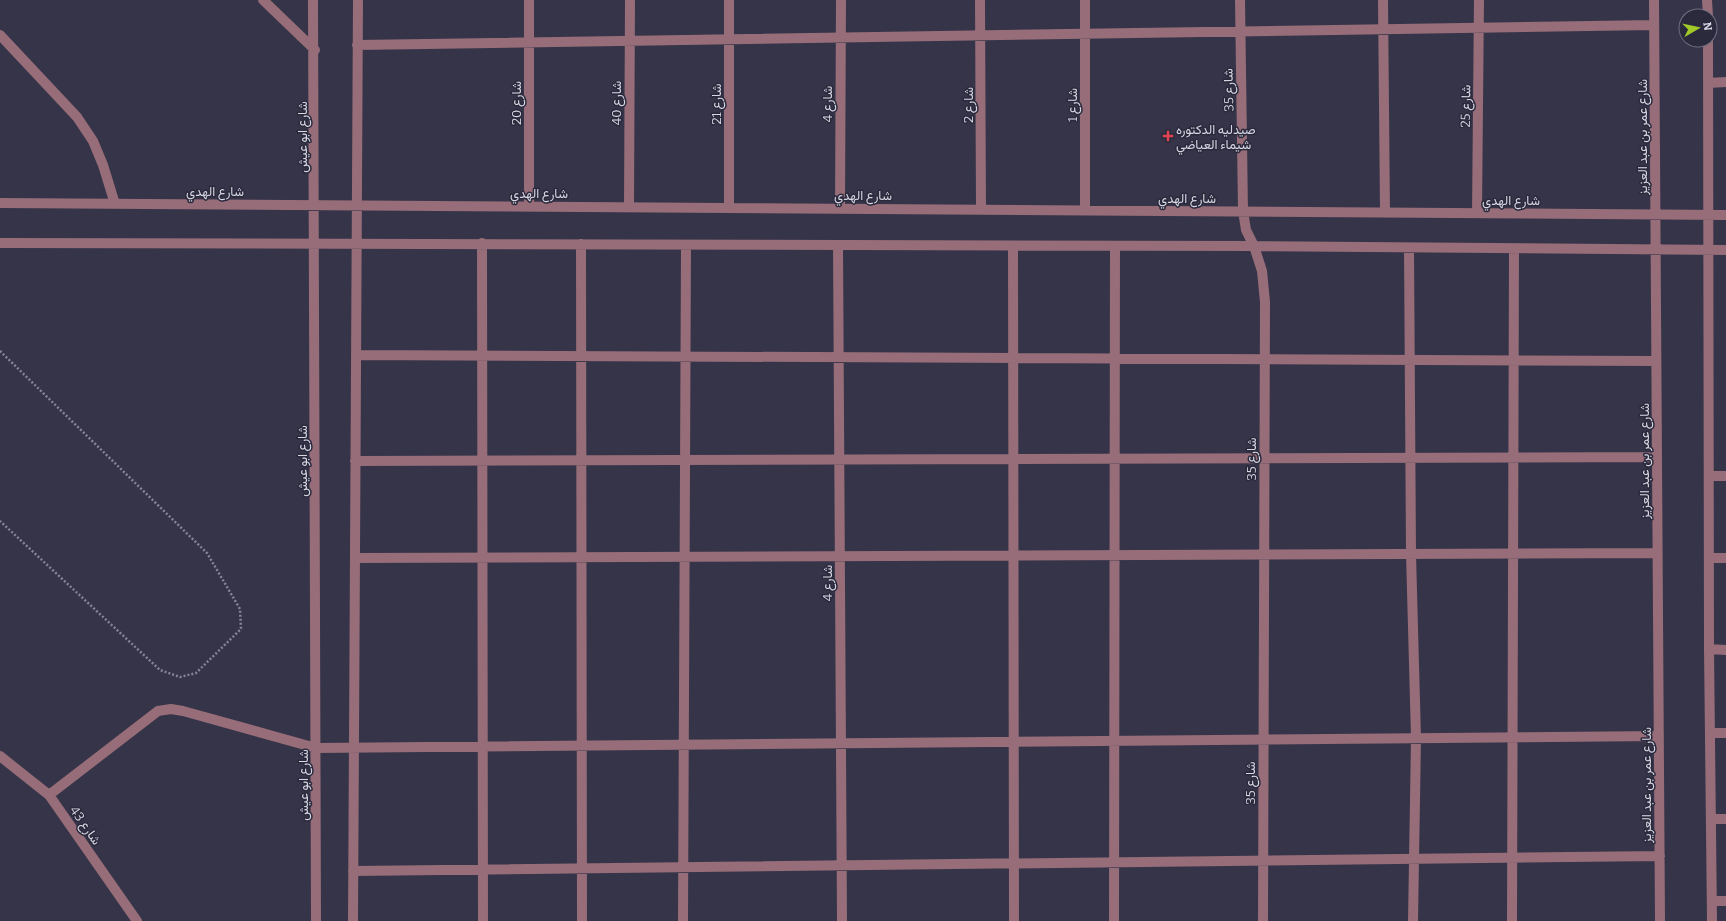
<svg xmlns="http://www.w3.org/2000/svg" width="1726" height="921" font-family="Bitter,Vazirmatn,serif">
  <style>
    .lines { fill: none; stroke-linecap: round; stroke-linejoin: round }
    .path { stroke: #868596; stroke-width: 2.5; stroke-dasharray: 2 2; stroke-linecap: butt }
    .minor { stroke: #966d78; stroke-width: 10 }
    .health-dot { fill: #e0444e; stroke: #2b2a3d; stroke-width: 1.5 }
    .labels { text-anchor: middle; stroke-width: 3; stroke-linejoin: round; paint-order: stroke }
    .street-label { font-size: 13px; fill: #d7d6e3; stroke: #2b2a3d }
    .poi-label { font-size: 13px; fill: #d7d6e3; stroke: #2b2a3d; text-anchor: start }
  </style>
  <rect width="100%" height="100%" fill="#353448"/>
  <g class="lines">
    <path class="path" d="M 0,351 L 207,553 L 240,609 L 241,629 L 196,673 L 180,677 L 160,670 L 0,521"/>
    <path class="minor" d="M 263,0 L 315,50
      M 313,0 L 316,921
      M 980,0 L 981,209
      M 1085,0 L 1085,210
      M 1240,0 L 1243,211 L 1246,230 L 1254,246 L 1262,271 L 1265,302 L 1263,921
      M 1383,0 L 1385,212
      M 1654,0 L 1660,921
      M 1707,0 L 1708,16
      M 0,35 L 77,117 L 93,141 L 103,165 L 115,204
      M 1708,40 L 1709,649 L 1712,921
      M 357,45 L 1654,25
      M 1708,83 L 1726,82
      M 0,203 L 1726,215
      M 529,206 L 529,0
      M 629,207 L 630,0
      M 729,207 L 729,0
      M 840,208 L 841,0
      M 1477,213 L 1479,0
      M 0,243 L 1254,246 L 1726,250
      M 482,243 L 483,921
      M 581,244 L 582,921
      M 838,245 L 842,921
      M 1013,246 L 1014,921
      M 1409,248 L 1411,554 L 1416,738 L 1413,921
      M 356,355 L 1656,361
      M 355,461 L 1657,457
      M 1709,476 L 1726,476
      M 355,558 L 1657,553
      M 1710,558 L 1726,558
      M 1709,649 L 1726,650
      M 1711,733 L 1726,733
      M 0,756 L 49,795 L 137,921
      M 49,795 L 158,711 L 171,709 L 183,711 L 316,748 L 1659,736
      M 1712,819 L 1726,819
      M 353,871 L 1660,856
      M 1712,901 L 1726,901
      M 353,921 L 358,0
      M 683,921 L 686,245
      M 1114,921 L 1115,246
      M 1512,921 L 1514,249"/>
  </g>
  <path class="health-dot" d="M1166 130h4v4h4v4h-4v4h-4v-4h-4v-4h4z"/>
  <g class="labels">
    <g class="street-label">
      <text transform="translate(1228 90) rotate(-91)" y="5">شارع 35</text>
      <text transform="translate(516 103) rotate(-90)" y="5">شارع 20</text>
      <text transform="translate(616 103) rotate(-90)" y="5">شارع 40</text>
      <text transform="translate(716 104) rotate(-90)" y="5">شارع 21</text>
      <text transform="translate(827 104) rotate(-90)" y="5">شارع 4</text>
      <text transform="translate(968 105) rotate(-90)" y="5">شارع 2</text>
      <text transform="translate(1072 105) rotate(-90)" y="5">شارع 1</text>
      <text transform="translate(1465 106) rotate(-89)" y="5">شارع 25</text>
      <text transform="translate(302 137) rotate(-90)" y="5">شارع ابو عيش</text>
      <text transform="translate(1642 137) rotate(-90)" y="5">شارع عمر بن عبد العزيز</text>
      <text x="215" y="196">شارع الهدي</text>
      <text x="539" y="198">شارع الهدي</text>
      <text x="863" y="200">شارع الهدي</text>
      <text x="1187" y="203">شارع الهدي</text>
      <text x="1511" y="205">شارع الهدي</text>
      <text transform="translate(1251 459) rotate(-90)" y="5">شارع 35</text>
      <text transform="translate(302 461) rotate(-90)" y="5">شارع ابو عيش</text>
      <text transform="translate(1644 461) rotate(-90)" y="5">شارع عمر بن عبد العزيز</text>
      <text transform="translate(827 583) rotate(-90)" y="5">شارع 4</text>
      <text transform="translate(1250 783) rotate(-90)" y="5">شارع 35</text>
      <text transform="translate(303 785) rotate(-90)" y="5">شارع ابو عيش</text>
      <text transform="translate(1646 785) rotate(-90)" y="5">شارع عمر بن عبد العزيز</text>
      <text transform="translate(86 825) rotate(55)" y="5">شارع 43</text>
    </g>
    <g class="poi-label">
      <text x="1176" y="134">صيدليه الدكتوره<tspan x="1176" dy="15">شيماء العياضي</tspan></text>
    </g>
  </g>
  <g transform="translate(1698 28) rotate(81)"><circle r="19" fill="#2b2a3d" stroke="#706f7f"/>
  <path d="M0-3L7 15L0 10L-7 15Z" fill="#a2c928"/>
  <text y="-6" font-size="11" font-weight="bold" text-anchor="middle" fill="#d7d6e3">N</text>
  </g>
</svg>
